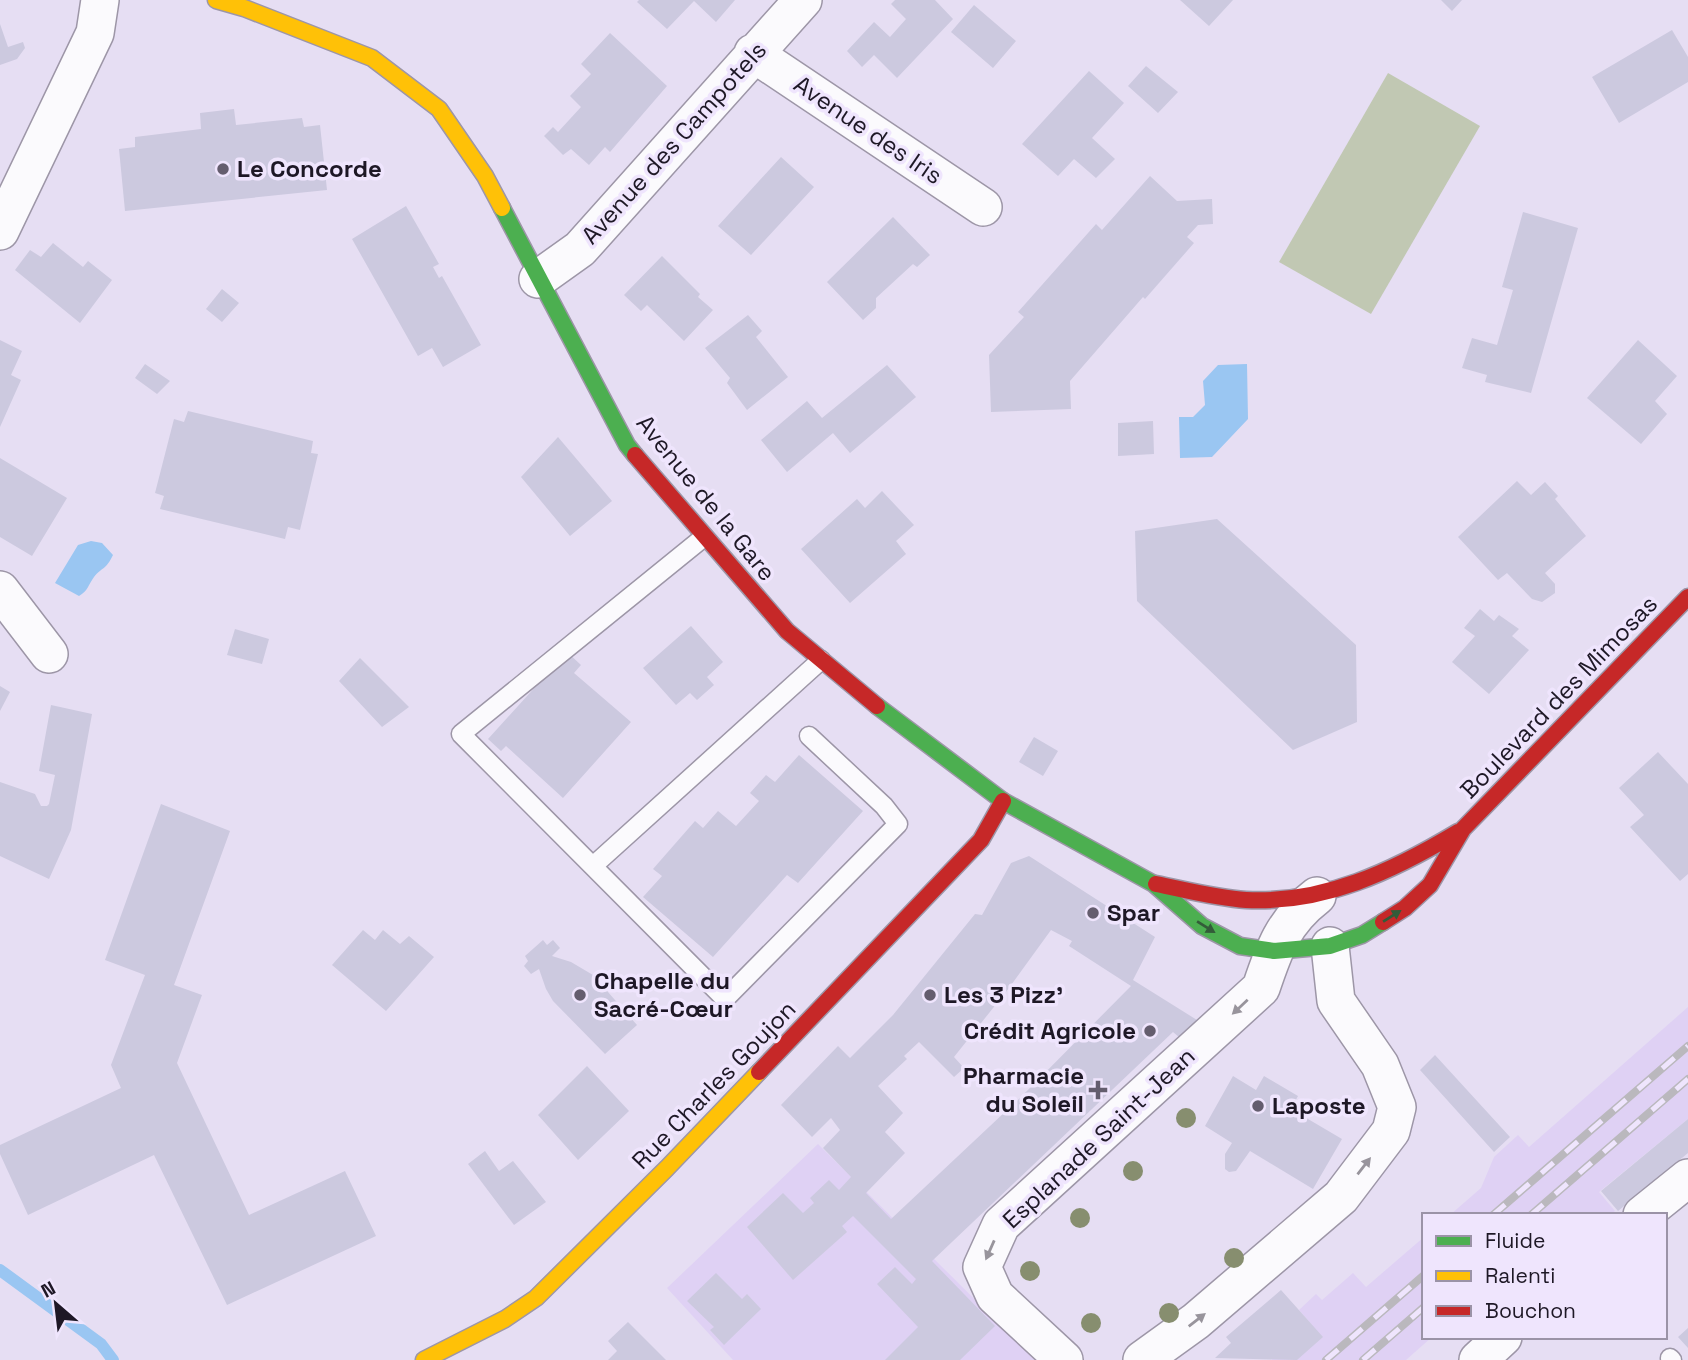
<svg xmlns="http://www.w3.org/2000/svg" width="1688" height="1360" font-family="'Space Grotesk',sans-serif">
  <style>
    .built { fill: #dfd1f4 }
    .green { fill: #c1c8b3 }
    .water { fill: #9ac6f2 }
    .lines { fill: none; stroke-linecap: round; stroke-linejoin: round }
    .stream { stroke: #9ac6f2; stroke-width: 12 }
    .building { fill: #ccc9df; fill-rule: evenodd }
    .lane-casing { stroke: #9d96a7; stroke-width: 21 }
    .street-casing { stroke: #9d96a7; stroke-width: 40 }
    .fast-casing { stroke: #9d96a7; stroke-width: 19 }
    .slow-casing { stroke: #9d96a7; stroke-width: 19 }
    .jam-casing { stroke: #9d96a7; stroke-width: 19 }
    .lane { stroke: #fbfafd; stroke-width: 18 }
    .street { stroke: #fbfafd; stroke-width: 37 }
    .fast { stroke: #4caf50; stroke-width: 16 }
    .slow { stroke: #ffc107; stroke-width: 16 }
    .jam { stroke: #c62828; stroke-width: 16 }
    .rail-casing { stroke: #bab8bd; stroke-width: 8 }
    .rail { stroke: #efe5fd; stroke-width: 5; stroke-dasharray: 16; stroke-linecap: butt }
    .tree { fill: #878e6f }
    .oneway { fill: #335c39 }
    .oneway2 { fill: #98949c }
    .poi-dot { fill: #645d6e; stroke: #efe5fd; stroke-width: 2.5 }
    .labels { text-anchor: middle; stroke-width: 7; stroke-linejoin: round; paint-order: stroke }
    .street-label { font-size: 24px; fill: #1e1826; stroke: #efe5fd }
    .poi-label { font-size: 24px; font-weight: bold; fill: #1e1826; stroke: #efe5fd; text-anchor: start }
  </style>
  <rect width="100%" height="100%" fill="#e6def3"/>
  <path class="built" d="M 1688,1007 L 1688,1119 L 1599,1192 L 1615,1211 L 1610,1215 L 1450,1215 L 1481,1188 L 1494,1157 L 1518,1135 L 1529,1147 Z
    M 818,1144 L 1036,1360 L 733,1360 L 667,1288 Z
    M 1424,1237 L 1424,1337 L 1432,1337 L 1406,1360 L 1271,1360 L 1312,1325 L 1299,1310 L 1316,1294 L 1322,1300 L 1353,1273 L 1366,1287 Z"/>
  <path class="green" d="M 1388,73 L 1480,126 L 1371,314 L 1279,262 Z"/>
  <path class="water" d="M 1247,364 L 1248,419 L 1212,457 L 1180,458 L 1179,417 L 1193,417 L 1205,405 L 1203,381 L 1218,365 Z
    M 91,541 L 102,543 L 113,555 C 106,570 102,567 94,577 C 88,585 88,591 79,596 L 55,583 L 78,545 Z"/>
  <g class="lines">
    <path class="stream" d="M 0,1270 L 101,1344 L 113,1360"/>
  </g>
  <path class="building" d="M 639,0 L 735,0 L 716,22 L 694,1 L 667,29 L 637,2 Z
    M 895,0 L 935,0 L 953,19 L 897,78 L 874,55 L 862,67 L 847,51 L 874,22 L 890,37 L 906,19 L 891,4 Z
    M 1180,0 L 1233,0 L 1209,26 Z
    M 1441,0 L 1462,0 L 1452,11 Z
    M 974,5 L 1016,41 L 993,68 L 951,32 Z
    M 0,24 L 8,47 L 23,42 L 25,48 L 17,59 L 0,65 Z
    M 1672,30 L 1688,57 L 1688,82 L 1619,123 L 1592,77 Z
    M 610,33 L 667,86 L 610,152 L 605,147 L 589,165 L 571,149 L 563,155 L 544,136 L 553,127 L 558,132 L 581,107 L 570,96 L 591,74 L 581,64 Z
    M 1146,66 L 1178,92 L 1158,113 L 1128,86 Z
    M 1089,71 L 1124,103 L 1092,138 L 1115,159 L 1096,178 L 1074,159 L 1058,176 L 1022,144 Z
    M 234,109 L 236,125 L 302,118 L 304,127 L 320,125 L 327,190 L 125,211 L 119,149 L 135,147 L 135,137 L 201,129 L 200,113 Z
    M 781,157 L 814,187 L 751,255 L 718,226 Z
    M 1150,176 L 1177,201 L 1212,199 L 1213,224 L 1198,225 L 1187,237 L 1194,243 L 1145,299 L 1143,297 L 1070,381 L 1071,409 L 991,412 L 989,355 L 1024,317 L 1018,312 L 1096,224 L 1102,230 Z
    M 406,206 L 439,264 L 433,267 L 439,278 L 442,276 L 481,345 L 443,367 L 432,348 L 418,356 L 352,239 Z
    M 1523,212 L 1578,228 L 1531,393 L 1485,382 L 1487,375 L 1462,368 L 1472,338 L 1497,345 L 1513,290 L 1502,287 Z
    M 893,217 L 930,255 L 917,267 L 913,264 L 876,298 L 876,308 L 863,320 L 827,282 Z
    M 53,243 L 83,267 L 88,261 L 112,280 L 80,323 L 15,270 L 30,250 L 41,257 Z
    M 662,256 L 700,294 L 698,297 L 713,310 L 684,341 L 647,305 L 641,311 L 624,295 Z
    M 222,289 L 239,303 L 222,322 L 206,309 Z
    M 748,315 L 762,331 L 756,337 L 788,377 L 747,410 L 727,383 L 730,378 L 705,348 Z
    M 0,340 L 22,351 L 11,375 L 21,380 L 0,427 Z
    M 1638,340 L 1677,376 L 1655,401 L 1667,414 L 1641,444 L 1587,398 Z
    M 145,364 L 170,381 L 157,394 L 135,378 Z
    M 887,365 L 916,397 L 850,453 L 833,433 L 787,472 L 761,440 L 807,401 L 822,418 Z
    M 188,411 L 313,441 L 311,453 L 318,454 L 300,530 L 288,527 L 285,539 L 160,509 L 164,496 L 155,493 L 174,419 L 184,422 Z
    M 1153,421 L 1154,454 L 1118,456 L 1118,423 Z
    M 558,437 L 612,501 L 570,536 L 521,477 Z
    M 0,458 L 67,498 L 32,556 L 0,537 Z
    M 1517,481 L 1531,495 L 1545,482 L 1558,496 L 1555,499 L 1586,536 L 1545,573 L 1555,584 L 1555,593 L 1542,602 L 1532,599 L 1507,573 L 1498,580 L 1458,537 Z
    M 882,491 L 914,525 L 896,541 L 906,554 L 850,603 L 801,549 L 857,499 L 865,508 Z
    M 1217,519 L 1356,645 L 1357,722 L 1293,750 L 1137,601 L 1135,531 Z
    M 1480,609 L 1494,621 L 1499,615 L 1519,629 L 1512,636 L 1529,650 L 1489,694 L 1452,662 L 1475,636 L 1464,628 Z
    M 691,626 L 723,662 L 707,677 L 714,685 L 697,700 L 690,693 L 676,705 L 643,668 Z
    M 235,629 L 269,639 L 262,664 L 227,655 Z
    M 567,652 L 581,665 L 574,673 L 631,722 L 563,798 L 506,746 L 501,751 L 488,739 Z
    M 360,658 L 409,707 L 382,727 L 339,681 Z
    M 0,686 L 10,692 L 0,711 Z
    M 51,705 L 92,714 L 71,830 L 49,879 L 0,856 L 0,782 L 35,794 L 41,806 L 47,806 L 49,804 L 55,775 L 39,771 Z
    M 1034,737 L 1058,751 L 1043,776 L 1019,762 Z
    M 1658,752 L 1688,784 L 1688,874 L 1680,881 L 1630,827 L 1644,815 L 1619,788 Z
    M 799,755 L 863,811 L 798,883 L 787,875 L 713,957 L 643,897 L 662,876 L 653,869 L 695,821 L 703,828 L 718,811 L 736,826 L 759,801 L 750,793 L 766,775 L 775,782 Z
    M 161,804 L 230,831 L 174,985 L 202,995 L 177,1063 L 249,1215 L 345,1171 L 376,1236 L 227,1305 L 154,1155 L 28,1215 L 0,1154 L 0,1145 L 121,1088 L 111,1065 L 145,975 L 105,960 Z
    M 1029,856 L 1155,937 L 1133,980 L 1205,1025 L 1186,1043 L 1173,1032 L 932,1261 L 995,1326 L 960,1360 L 885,1360 L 918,1327 L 877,1284 L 895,1267 L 912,1284 L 916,1279 L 853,1216 L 842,1226 L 847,1232 L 793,1280 L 747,1227 L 783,1193 L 803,1213 L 814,1203 L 810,1198 L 829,1180 L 839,1190 L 851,1177 L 823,1148 L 840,1130 L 831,1118 L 812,1137 L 781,1105 L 838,1046 L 850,1058 L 893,1015 L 975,914 L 982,915 L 1011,863 ZM 1051,930 L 1072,941 L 1069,946 L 1131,986 L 1022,1096 L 891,1219 L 866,1193 L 905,1153 L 885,1132 L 903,1113 L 878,1086 L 907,1059 L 904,1056 L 919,1042 L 954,1077 L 964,1068 L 954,1057 L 1009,988 Z
    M 363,930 L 375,940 L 383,930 L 400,944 L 409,936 L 434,957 L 386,1011 L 332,965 Z
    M 543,940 L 547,945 L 553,940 L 560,948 L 552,956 L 571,962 L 593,975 L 637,1025 L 605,1054 L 553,1001 L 546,989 L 539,969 L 531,974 L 524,966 L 528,961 L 525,956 Z
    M 1435,1055 L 1510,1137 L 1494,1152 L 1420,1070 Z
    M 587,1066 L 629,1111 L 578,1160 L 538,1115 Z
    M 1233,1076 L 1256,1090 L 1264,1076 L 1298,1096 L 1291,1109 L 1342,1139 L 1313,1189 L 1250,1151 L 1236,1171 L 1229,1172 L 1225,1169 L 1225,1154 L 1232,1143 L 1205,1126 Z
    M 1688,1119 L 1688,1153 L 1618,1211 L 1601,1191 Z
    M 485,1151 L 499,1171 L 513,1161 L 546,1202 L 514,1225 L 468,1164 Z
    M 716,1273 L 742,1299 L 747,1294 L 761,1309 L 724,1345 L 710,1330 L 714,1327 L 687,1301 Z
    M 1281,1290 L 1323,1337 L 1297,1360 L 1215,1358 L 1231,1343 L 1226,1337 Z
    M 628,1322 L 666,1360 L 608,1360 L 617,1351 L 608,1341 Z
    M 1688,1328 L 1688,1348 L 1678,1337 Z"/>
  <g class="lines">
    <defs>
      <path id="lane" d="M 704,537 L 461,734 L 725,999 L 898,824 L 884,806 L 809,736
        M 593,866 L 821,660
        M 1670,1358 L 1672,1360"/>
      <path id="street" d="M 753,53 L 983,207
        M 0,231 L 95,33 L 100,0
        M 538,279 L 580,249 L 803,0
        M 0,590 L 49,654
        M 1642,1215 L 1688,1178
        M 1064,1360 L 995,1296 L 982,1267 L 1001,1225 L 1261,988 C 1274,949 1283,922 1317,896
        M 1142,1360 L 1196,1321 L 1341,1197 L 1391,1131 L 1397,1107 L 1380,1065 L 1336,1001 L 1330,946
        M 1478,1360 L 1503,1337"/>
      <path id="fast" d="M 502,208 L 627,445 L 635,455
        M 877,706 L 1003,801 L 1154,884 L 1202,926 L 1240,946 L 1274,951 L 1330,946 L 1362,935 L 1383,922"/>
      <path id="slow" d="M 216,0 L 244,8 L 372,58 L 439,109 L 485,176 L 502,208
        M 424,1360 L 505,1319 L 536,1298 L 667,1168 L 759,1072"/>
      <path id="jam" d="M 635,455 L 787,631 L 877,706
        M 1156,884 C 1186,890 1216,898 1246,900 C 1324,904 1393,871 1458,832
        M 1383,922 L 1405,908 L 1430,885 L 1463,829 L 1688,597
        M 759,1072 L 981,840 L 1003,801"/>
    </defs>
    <use href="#lane" class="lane-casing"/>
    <use href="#street" class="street-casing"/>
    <use href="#fast" class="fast-casing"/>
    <use href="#slow" class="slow-casing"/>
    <use href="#jam" class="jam-casing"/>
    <use href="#lane" class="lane"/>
    <use href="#street" class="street"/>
    <use href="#fast" class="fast"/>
    <use href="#slow" class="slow"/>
    <use href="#jam" class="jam"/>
    <defs>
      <path id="rail" d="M 1493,1215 L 1688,1046
        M 1531,1215 L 1688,1079
        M 1326,1360 L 1424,1275
        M 1363,1360 L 1424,1307"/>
    </defs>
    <use href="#rail" class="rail-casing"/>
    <use href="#rail" class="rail"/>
  </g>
  <g class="tree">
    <circle cx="1186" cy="1118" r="10"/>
    <circle cx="1133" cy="1171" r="10"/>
    <circle cx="1080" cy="1218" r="10"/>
    <circle cx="1234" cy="1258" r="10"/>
    <circle cx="1030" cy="1271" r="10"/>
    <circle cx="1169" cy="1313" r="10"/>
    <circle cx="1091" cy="1323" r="10"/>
  </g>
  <defs><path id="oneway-solid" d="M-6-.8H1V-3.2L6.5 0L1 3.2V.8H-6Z" transform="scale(1.75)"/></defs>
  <g class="oneway">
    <use href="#oneway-solid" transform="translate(1392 916) rotate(-32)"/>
    <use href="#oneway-solid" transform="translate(1206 927) rotate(32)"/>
  </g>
  <g class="oneway2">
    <use href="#oneway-solid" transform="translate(1240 1007) rotate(137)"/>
    <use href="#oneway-solid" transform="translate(1364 1166) rotate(-52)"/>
    <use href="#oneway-solid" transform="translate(990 1250) rotate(114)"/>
    <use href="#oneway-solid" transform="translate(1197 1320) rotate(-38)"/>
  </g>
  <g class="poi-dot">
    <circle cx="223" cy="169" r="7"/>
    <circle cx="1093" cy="913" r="7"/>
    <circle cx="580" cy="995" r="7"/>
    <circle cx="930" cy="995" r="7"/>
    <circle cx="1150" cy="1031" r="7"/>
    <path d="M1094.5 1079.5h7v7h7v7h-7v7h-7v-7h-7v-7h7z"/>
    <circle cx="1258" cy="1106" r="7"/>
  </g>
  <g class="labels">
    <g class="street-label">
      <text transform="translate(868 130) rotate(34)" y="8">Avenue des Iris</text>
      <text transform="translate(674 143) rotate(-48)" y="8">Avenue des Campotels</text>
      <text transform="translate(706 498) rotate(51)" y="8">Avenue de la Gare</text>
      <text transform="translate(1559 697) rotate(-46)" y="8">Boulevard des Mimosas</text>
      <text transform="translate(714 1085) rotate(-46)" y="8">Rue Charles Goujon</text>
      <text transform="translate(1099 1138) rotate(-43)" y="8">Esplanade Saint-Jean</text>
    </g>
    <g class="poi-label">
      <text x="237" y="177">Le Concorde</text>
      <text x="1107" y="921">Spar</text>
      <text x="594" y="989">Chapelle du<tspan x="594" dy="28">Sacré-Cœur</tspan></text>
      <text x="944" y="1003">Les 3 Pizz'</text>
      <text x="1136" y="1039" text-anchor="end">Crédit Agricole</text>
      <text x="1084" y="1084" text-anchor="end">Pharmacie<tspan x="1084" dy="28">du Soleil</tspan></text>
      <text x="1272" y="1114">Laposte</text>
    </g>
  </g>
  <rect x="1422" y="1213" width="245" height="126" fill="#efe5fd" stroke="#9b93a7" stroke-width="2"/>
  <rect x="1436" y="1236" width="35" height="10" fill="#4caf50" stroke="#9b93a7" stroke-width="2"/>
  <text x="1485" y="1248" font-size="21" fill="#1e1826">Fluide</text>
  <rect x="1436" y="1271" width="35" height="10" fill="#ffc107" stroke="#9b93a7" stroke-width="2"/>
  <text x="1485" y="1283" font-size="21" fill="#1e1826">Ralenti</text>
  <rect x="1436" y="1306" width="35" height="10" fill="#c62828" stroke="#9b93a7" stroke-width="2"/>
  <text x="1485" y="1318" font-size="21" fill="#1e1826">Bouchon</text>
  <g transform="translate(56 1304) rotate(332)" stroke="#efe5fd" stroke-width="5" paint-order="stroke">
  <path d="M0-5L12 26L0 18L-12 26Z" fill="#1e1826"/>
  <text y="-10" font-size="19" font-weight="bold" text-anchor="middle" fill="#1e1826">N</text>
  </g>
</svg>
